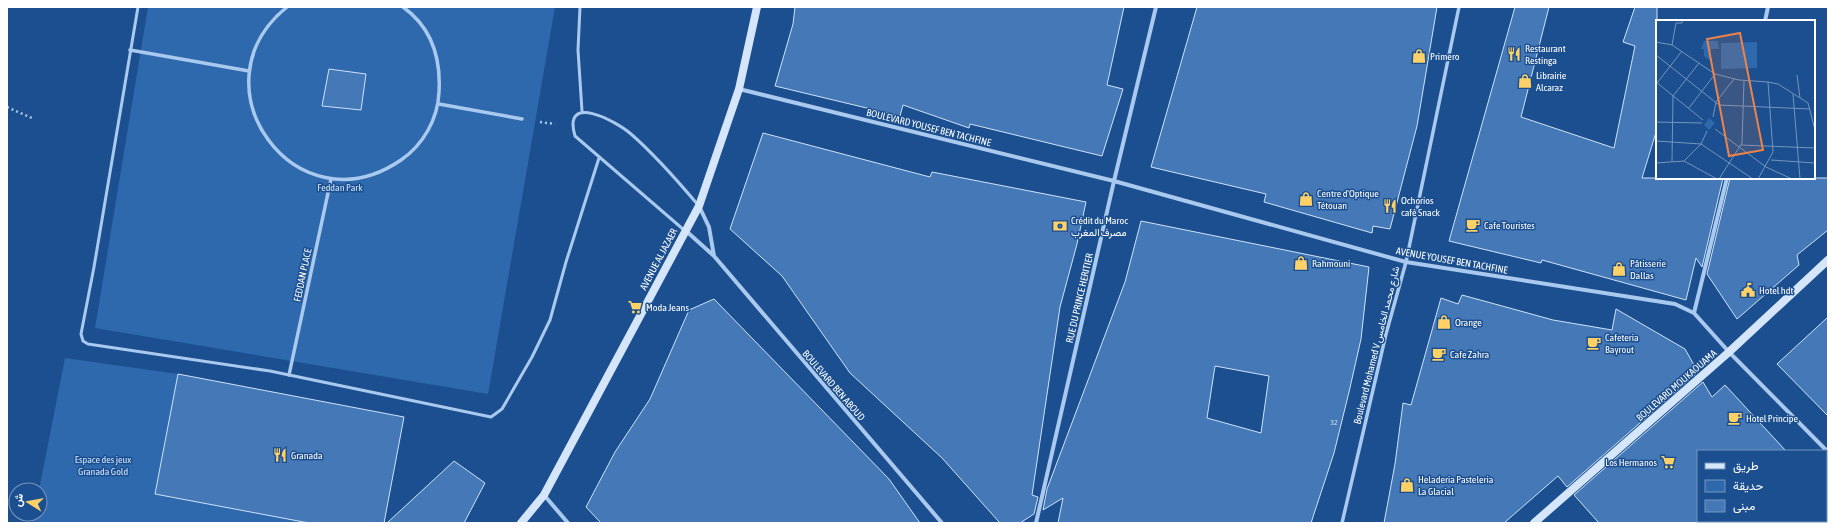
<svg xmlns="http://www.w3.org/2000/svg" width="1835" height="530" font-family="'Asap Condensed',Vazirmatn,sans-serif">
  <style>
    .green { fill: #2e69ad }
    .building { fill: #4478b7; stroke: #cfe3fa; fill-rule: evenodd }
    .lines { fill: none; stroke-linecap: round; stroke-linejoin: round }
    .path { stroke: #a9c9ee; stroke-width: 2.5; stroke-dasharray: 2 3; stroke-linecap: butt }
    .service { stroke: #a9c9ee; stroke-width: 3 }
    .pedestrian { stroke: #a9c9ee; stroke-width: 3.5 }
    .minor { stroke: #a9c9ee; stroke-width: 4 }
    .secondary { stroke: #d6e6fa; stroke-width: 8 }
    .labels { text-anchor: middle; stroke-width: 3; stroke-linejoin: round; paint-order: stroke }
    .number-label { font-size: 8px; fill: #d0dded }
    .poi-label { font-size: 10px; fill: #fff; stroke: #1b4f8f; text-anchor: start }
    .street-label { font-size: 10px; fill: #fff; stroke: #1b4f8f }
    .park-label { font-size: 10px; fill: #cfe3fa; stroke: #1b4f8f }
    .inset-road { fill: none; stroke: #7695bc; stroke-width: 1 }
    .view { fill: #ee8249; fill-opacity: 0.15; stroke: #ee8249; stroke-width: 2 }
    .inset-edge { fill: none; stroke: #fff; stroke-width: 2 }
  </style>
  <rect width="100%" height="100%" fill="#1b4f8f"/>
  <path class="green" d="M 148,7 L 555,7 L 488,394 L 95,328 Z
    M 65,358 L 178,374 L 157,494 L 309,523 L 33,523 L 35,514 L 40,514 L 39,490 Z"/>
  <path class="building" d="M 795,7 L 1124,7 L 1107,85 L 1123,89 L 1102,156 L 970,124 L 969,128 L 903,105 L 900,116 L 775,86 L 793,24 Z
    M 1197,7 L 1437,7 L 1417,126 L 1390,229 L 1373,226 L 1372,233 L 1264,202 L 1266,194 L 1151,167 Z
    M 1515,7 L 1549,7 L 1521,117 L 1614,148 L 1635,46 L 1623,42 L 1635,7 L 1657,7 L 1657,129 L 1642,178 L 1723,178 L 1702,267 L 1696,258 L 1686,300 L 1542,260 L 1541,263 L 1449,241 Z
    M 329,69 L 366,74 L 361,110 L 322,106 Z
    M 763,133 L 930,177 L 932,172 L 1086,202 L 1077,244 L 1060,307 L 1032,495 L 1038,497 L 1034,514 L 1020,523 L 1000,523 L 942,458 L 850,373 L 782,276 L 730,229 Z
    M 1730,178 L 1828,178 L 1828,230 L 1797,255 L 1799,265 L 1737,319 L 1707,274 Z
    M 1141,221 L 1369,267 L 1361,339 L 1349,392 L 1334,453 L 1311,523 L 1058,523 L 1063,498 L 1043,510 L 1047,489 L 1125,282 ZM 1215,366 L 1269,376 L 1261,433 L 1207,418 Z
    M 1462,295 L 1553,320 L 1612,330 L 1616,309 L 1685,349 L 1698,372 L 1567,487 L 1558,476 L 1504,523 L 1384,523 L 1395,464 L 1403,403 L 1411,405 L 1441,298 L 1458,304 Z
    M 714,299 L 889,479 L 920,523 L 601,523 L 586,507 L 615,452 L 650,399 L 689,310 Z
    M 1828,317 L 1828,416 L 1777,364 Z
    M 178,374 L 404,417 L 384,523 L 309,523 L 155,494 Z
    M 1703,382 L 1712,397 L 1725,385 L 1786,451 L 1698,451 L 1698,523 L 1599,523 L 1574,495 Z
    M 454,461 L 485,483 L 464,523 L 387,523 Z"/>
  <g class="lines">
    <path class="path" d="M 7,107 L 34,119
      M 540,122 L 555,124"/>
    <path class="service" d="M 138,7 L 94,267 L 81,334 L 83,341 L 88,344 L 270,371 L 491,417 L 502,409 L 532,357 L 550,320 L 566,262 L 599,158
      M 580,7 L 578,50 L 582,111
      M 684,230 L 575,136 C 562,92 616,121 631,134 C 655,155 677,180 698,205"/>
    <path class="pedestrian" d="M 287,7 C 190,85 296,232 401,160 C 423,145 438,119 439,92 C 441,58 431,27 403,7
      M 130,50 L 249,71
      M 439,104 L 522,119
      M 289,375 L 331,179
      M 1342,523 L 1386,334 L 1406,262 L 1459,7"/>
    <path class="minor" d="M 1765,21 L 1768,7
      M 739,89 L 1114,181 L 1406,262 L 1675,304 L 1694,313 L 1729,352 L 1828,452
      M 699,206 L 709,227 L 714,256
      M 685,230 L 714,256 L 942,523
      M 1694,313 L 1727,178
      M 544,495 L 568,523
      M 1036,523 L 1114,181 L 1156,7"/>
    <path class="secondary" d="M 521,523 L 544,495 L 699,206 L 739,89 L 757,7
      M 1534,523 L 1729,352 L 1828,260"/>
  </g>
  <defs>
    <symbol id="restaurant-bare" viewBox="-9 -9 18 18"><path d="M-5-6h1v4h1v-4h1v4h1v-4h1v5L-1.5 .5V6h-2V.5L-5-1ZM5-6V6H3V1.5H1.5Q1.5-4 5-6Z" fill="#ffd166" stroke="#1b4f8f" stroke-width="2.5" paint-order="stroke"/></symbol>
    <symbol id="shop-bare" viewBox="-9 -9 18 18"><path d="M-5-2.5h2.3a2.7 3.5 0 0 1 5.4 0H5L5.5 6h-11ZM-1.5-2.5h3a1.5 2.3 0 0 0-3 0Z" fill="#ffd166" stroke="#1b4f8f" stroke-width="2.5" paint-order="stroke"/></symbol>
    <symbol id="cafe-bare" viewBox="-9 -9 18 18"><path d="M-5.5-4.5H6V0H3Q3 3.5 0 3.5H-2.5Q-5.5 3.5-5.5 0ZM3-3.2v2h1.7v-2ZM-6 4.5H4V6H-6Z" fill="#ffd166" stroke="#1b4f8f" stroke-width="2.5" paint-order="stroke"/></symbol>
    <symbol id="bank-bare" viewBox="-9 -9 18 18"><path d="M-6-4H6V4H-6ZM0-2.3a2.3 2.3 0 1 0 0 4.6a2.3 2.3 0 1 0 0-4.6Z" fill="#ffd166" stroke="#1b4f8f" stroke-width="2.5" paint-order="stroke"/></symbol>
    <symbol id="civic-bare" viewBox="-9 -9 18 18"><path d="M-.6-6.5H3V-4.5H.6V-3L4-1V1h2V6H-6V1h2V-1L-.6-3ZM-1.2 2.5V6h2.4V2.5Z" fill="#ffd166" stroke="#1b4f8f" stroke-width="2.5" paint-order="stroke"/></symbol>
    <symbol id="supermarket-bare" viewBox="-9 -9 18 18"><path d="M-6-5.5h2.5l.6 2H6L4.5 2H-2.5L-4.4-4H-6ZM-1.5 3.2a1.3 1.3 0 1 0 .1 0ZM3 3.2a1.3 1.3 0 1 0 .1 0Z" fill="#ffd166" stroke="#1b4f8f" stroke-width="2.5" paint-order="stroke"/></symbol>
  </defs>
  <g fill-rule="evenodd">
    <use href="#restaurant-bare" x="1504" y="44" width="20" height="20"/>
    <use href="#shop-bare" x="1409" y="46" width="20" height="20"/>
    <use href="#shop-bare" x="1515" y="71" width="20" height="20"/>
    <use href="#shop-bare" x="1296" y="189" width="20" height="20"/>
    <use href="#restaurant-bare" x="1380" y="196" width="20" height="20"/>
    <use href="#cafe-bare" x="1463" y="215" width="20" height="20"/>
    <use href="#bank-bare" x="1050" y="216" width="20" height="20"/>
    <use href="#shop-bare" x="1291" y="253" width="20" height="20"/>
    <use href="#shop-bare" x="1609" y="259" width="20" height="20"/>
    <use href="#civic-bare" x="1738" y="280" width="20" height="20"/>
    <use href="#supermarket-bare" x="625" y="297" width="20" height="20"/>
    <use href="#shop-bare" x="1434" y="312" width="20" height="20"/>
    <use href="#cafe-bare" x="1584" y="333" width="20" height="20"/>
    <use href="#cafe-bare" x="1429" y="344" width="20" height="20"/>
    <use href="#cafe-bare" x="1725" y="408" width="20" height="20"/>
    <use href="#restaurant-bare" x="270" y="445" width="20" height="20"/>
    <use href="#supermarket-bare" x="1658" y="452" width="20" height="20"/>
    <use href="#shop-bare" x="1397" y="475" width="20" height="20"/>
  </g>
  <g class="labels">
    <g class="number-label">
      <text x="1334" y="425">32</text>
    </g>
    <g class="poi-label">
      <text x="1525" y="52">Restaurant<tspan x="1525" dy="12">Restinga</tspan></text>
      <text x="1430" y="60">Primero</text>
      <text x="1536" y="79">Librairie<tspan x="1536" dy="12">Alcaraz</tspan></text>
      <text x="1317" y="197">Centre d'Optique<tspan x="1317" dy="12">Tétouan</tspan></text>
      <text x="1401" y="204">Ochorios<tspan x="1401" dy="12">café Snack</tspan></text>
      <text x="1071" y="224">Crédit du Maroc<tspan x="1071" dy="12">مصرف المغرب</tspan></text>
      <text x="1484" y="229">Cafe Touristes</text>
      <text x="1312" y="267">Rahmouni</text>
      <text x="1630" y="267">Pâtisserie<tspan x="1630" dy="12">Dallas</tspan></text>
      <text x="1759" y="294">Hotel hdt</text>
      <text x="646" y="311">Moda Jeans</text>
      <text x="1455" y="326">Orange</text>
      <text x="1605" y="341">Cafeteria<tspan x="1605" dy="12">Bayrout</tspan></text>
      <text x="1450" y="358">Cafe Zahra</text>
      <text x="1746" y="422">Hotel Principe</text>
      <text x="291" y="459">Granada</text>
      <text x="1657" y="466" text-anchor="end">Los Hermanos</text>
      <text x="1418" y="483">Heladeria Pasteleria<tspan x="1418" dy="12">La Glacial</tspan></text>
    </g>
    <g class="street-label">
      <text transform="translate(929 127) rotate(14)" y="4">BOULEVARD YOUSEF BEN TACHFINE</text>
      <text transform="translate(658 259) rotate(-62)" y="4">AVENUE AL JAZAER</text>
      <text transform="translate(1452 260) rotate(10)" y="4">AVENUE YOUSEF BEN TACHFINE</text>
      <text transform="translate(302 275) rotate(-78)" y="4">FEDDAN PLACE</text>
      <text transform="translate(1079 298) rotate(-77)" y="4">RUE DU PRINCE HERITIER</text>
      <text transform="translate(1376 345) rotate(-76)" y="4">Boulevard Mohamed V شارع محمد الخامس</text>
      <text transform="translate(834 385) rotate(49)" y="4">BOULEVARD BEN ABOUD</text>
      <text transform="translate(1676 385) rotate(-41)" y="4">BOULEVARD MOUKAOUAMA</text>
    </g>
    <g class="park-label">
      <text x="340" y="191">Feddan Park</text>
      <text x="103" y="463">Espace des jeux<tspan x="103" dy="12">Granada Gold</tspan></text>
    </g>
  </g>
  <g transform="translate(1656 20)">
    <rect width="159" height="159" fill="#1b4f8f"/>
    <path d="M 48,21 L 62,21 L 63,29 L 55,29 L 55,41 L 48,36 L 48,29 L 45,29 ZM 101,22 L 101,48 L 65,49 L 65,23 ZM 53,98 L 59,103 L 53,110 L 48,105 Z" fill="#2e69ad"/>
    <path class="inset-road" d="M 0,22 L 16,25 L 59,54 L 83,60 L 112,62 L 117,132 L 102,159M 16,25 L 20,3 L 26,3 L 26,0M 0,35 L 63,85 L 154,89M 141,55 L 144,78M 0,62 L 47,100M 112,62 L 122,64 L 152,83 L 159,110M 1,63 L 26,31M 137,74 L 144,159M 33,88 L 59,54M 57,97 L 60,82 L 78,59M 0,102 L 46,103M 59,109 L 110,147M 0,121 L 45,124 L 97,159M 85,125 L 159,128M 115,140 L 159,143M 16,141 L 17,76 L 43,43M 28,141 L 45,124 L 51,111M 0,143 L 28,141 L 61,159M 110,147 L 136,159M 63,159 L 86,123 L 88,61"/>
    <path class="view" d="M 84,13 L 107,130 L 73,136 L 51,19 Z"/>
    <rect width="159" height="159" class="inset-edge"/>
  </g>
  <rect width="1835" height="530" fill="none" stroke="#ffffff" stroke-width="16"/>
  <rect x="1697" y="450" width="130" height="72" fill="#1b4f8f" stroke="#7695bc"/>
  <rect x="1705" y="463" width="20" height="6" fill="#d6e6fa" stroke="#7695bc"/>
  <text x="1733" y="470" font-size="12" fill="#ffffff">طريق</text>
  <rect x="1705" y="480" width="20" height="12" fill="#2e69ad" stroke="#7695bc"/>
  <text x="1733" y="490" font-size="12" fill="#ffffff">حديقة</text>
  <rect x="1705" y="500" width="20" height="12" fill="#4478b7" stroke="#7695bc"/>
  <text x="1733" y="510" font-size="12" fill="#ffffff">مبنى</text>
  <g transform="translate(28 502) rotate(281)"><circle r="19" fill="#1b4f8f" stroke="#7695bc"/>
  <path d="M0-3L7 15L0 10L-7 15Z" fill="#ffd166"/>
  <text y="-6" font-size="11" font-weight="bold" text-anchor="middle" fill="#ffffff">ش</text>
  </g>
</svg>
